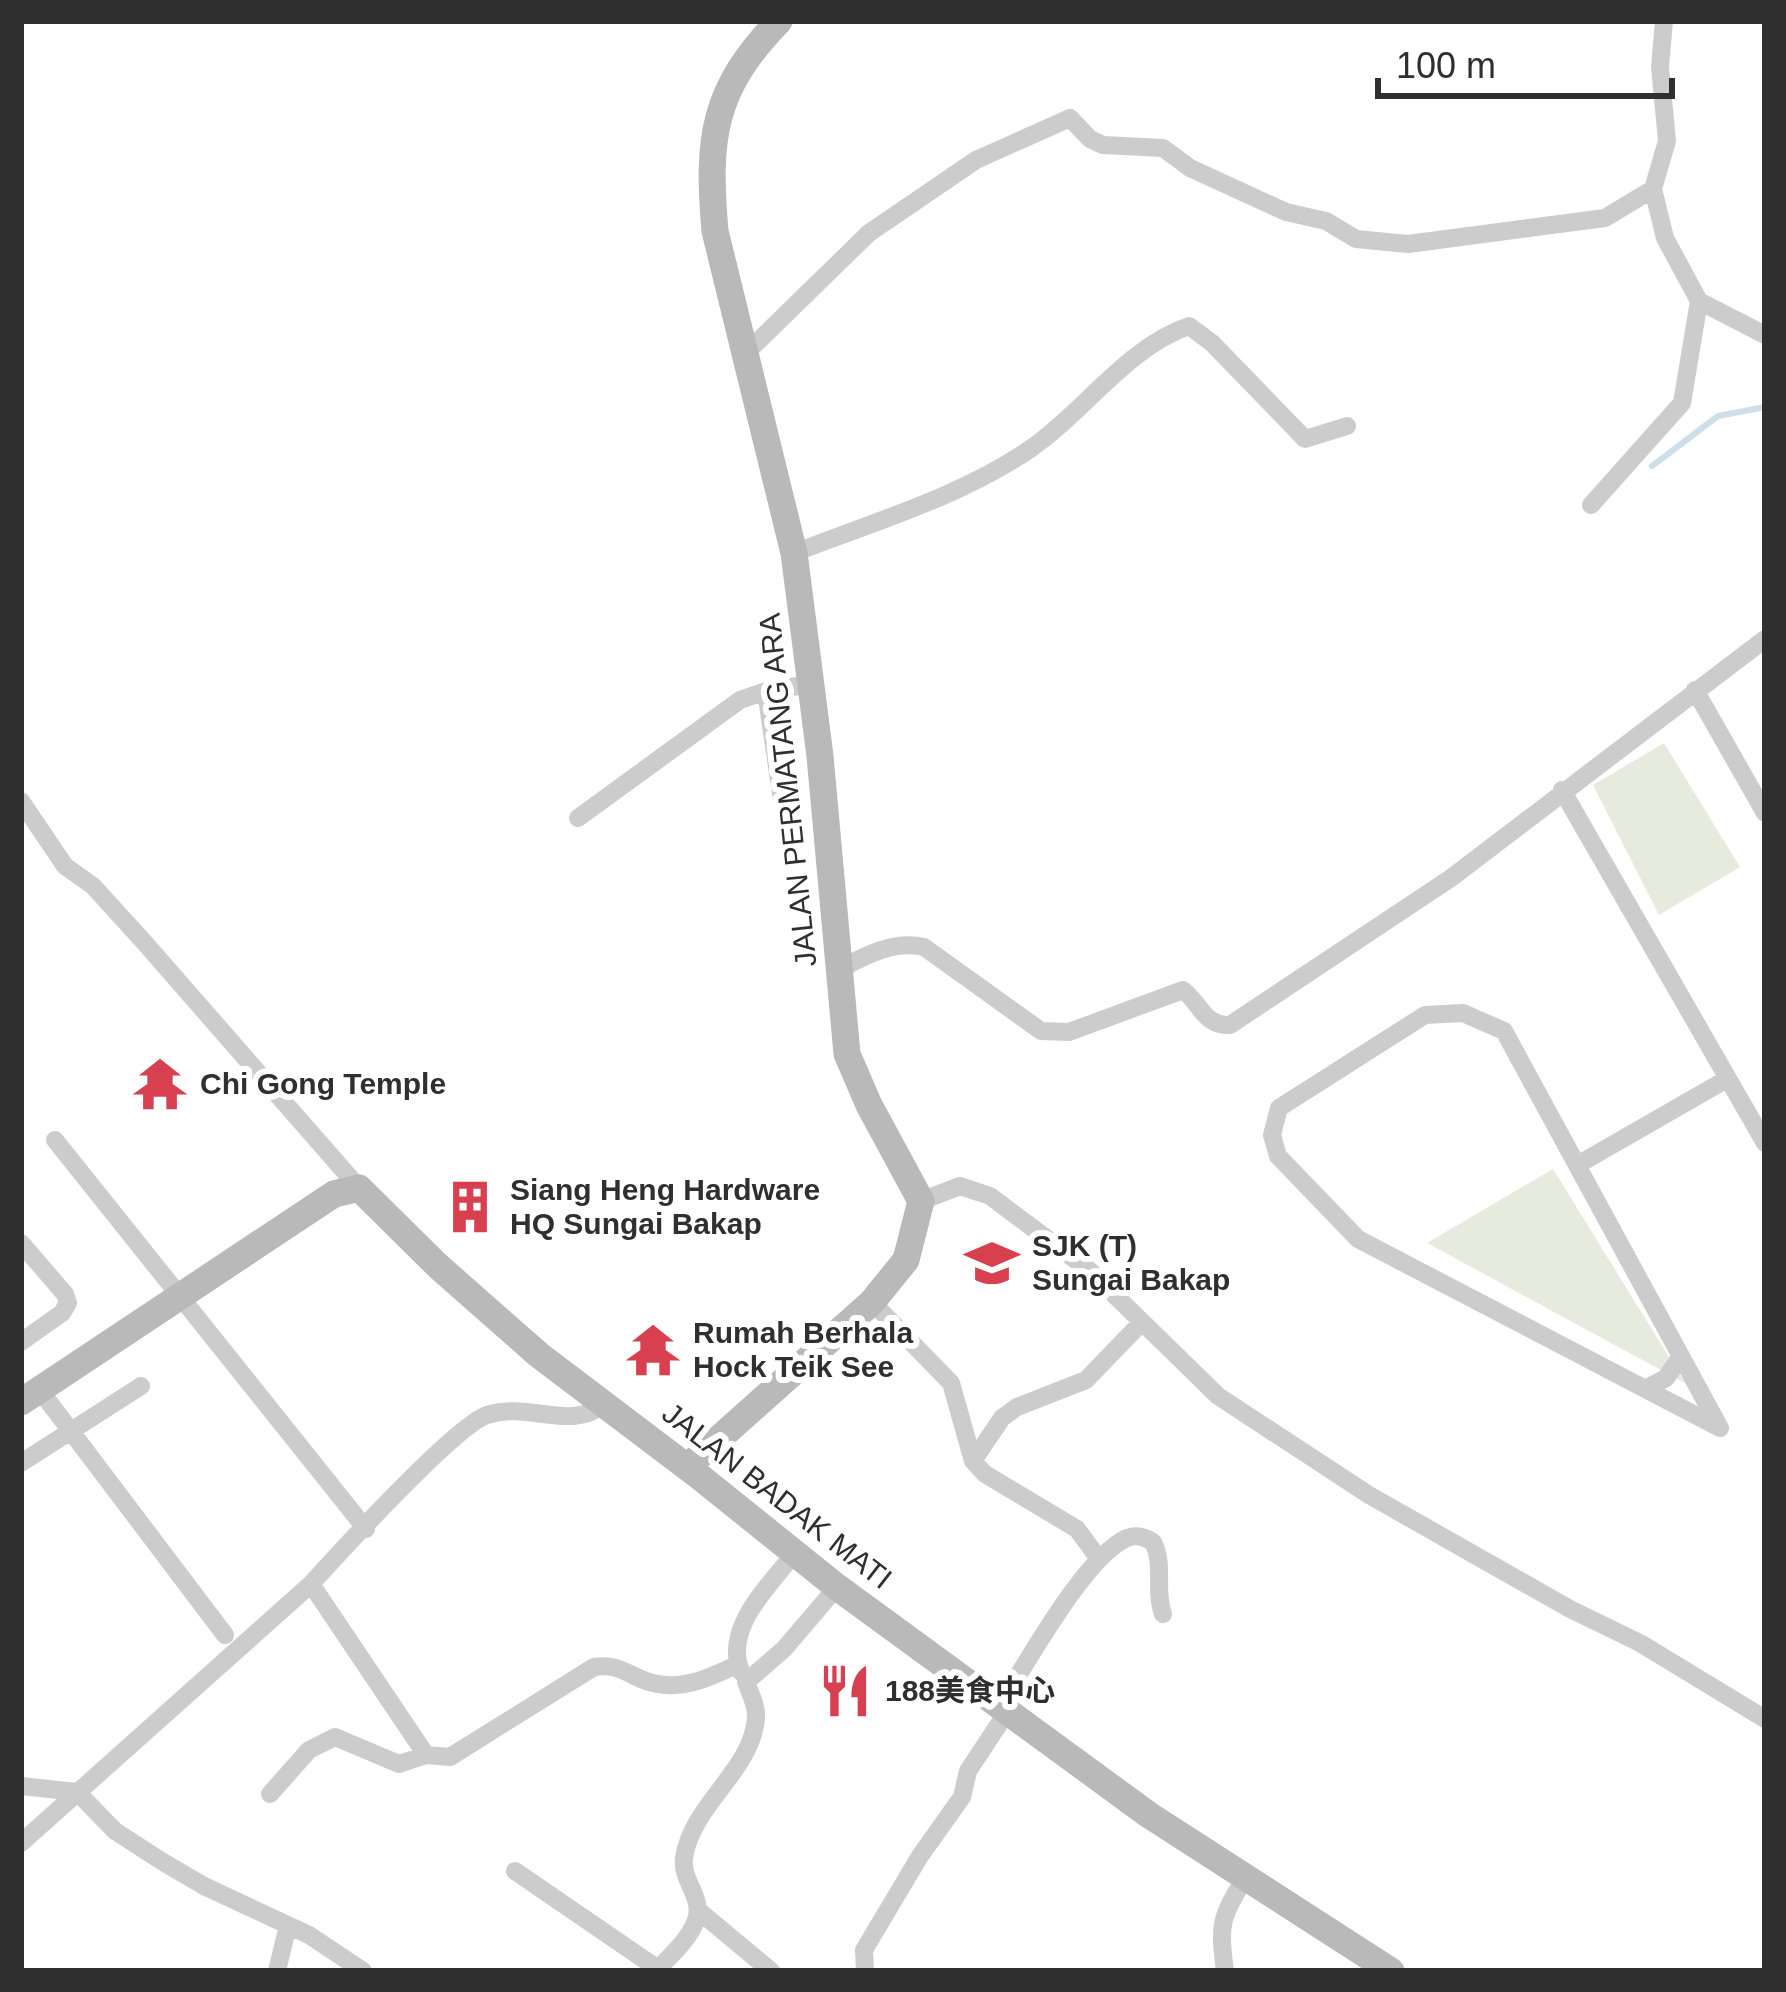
<svg xmlns="http://www.w3.org/2000/svg" width="1786" height="1992" font-family="Arial,'Noto Sans SC',sans-serif">
  <style>
    .park { fill: #e6ebde }
    .lines { fill: none; stroke-linecap: round; stroke-linejoin: round }
    .stream { stroke: #ccdfea; stroke-width: 6 }
    .street { stroke: #ccc; stroke-width: 18 }
    .secondary { stroke: #b9b9b9; stroke-width: 27 }
    .labels { text-anchor: middle; stroke-width: 12; stroke-linejoin: round; paint-order: stroke }
    .street-label { font-size: 30px; fill: #2f2f2f; stroke: #fff }
    .poi-label { font-size: 30px; font-weight: bold; fill: #2f2f2f; stroke: #fff; text-anchor: start }
  </style>
  <rect width="100%" height="100%" fill="#fff"/>
  <path class="park" d="M 1664,743 L 1740,867 L 1659,915 L 1593,785 Z
    M 1553,1169 L 1685,1383 L 1427,1243 Z"/>
  <g class="lines">
    <path class="stream" d="M 1652,466 L 1718,416 L 1765,407"/>
    <path class="street" d="M 1664,21 L 1660,67 L 1667,141 L 1653,189 L 1665,238 L 1699,301 L 1765,335
      M 745,354 L 869,233 L 976,160 L 1070,118 L 1090,139 L 1103,145 L 1163,148 L 1190,168 L 1286,212 L 1326,221 L 1356,239 L 1408,244 L 1605,218 L 1653,189
      M 1591,505 L 1682,403 L 1699,301
      M 794,553 C 873,522 960,497 1030,449 C 1083,413 1127,347 1189,326 L 1212,343 L 1305,439 L 1347,426
      M 1695,690 L 1765,813
      M 766,691 L 782,801
      M 1562,790 L 1765,1143
      M 21,801 L 65,866 L 93,886 L 144,942 L 359,1188
      M 578,818 L 740,700 L 766,691 L 811,684
      M 840,969 C 866,955 895,940 924,947 L 1041,1031 L 1069,1032 L 1183,990 C 1201,1004 1204,1026 1230,1025 L 1451,878 L 1765,639
      M 1463,1013 L 1504,1031 L 1720,1428 L 1358,1239 L 1278,1156 L 1272,1135 L 1279,1108 L 1425,1015 Z
      M 55,1140 L 366,1529
      M 1579,1164 L 1727,1079
      M 921,1201 L 960,1186 L 990,1196 L 1089,1270 L 1218,1396 L 1369,1495 L 1570,1609 L 1640,1643 L 1765,1719
      M 21,1243 L 65,1294 L 68,1303 L 62,1313 L 21,1342
      M 872,1302 L 951,1383 L 973,1461 L 985,1474 L 1077,1529 L 1099,1559
      M 39,1389 L 225,1635
      M 1645,1389 L 1666,1378 L 1681,1356
      M 973,1461 L 1002,1418 L 1017,1407 L 1086,1380 L 1142,1322
      M 21,1463 L 141,1386
      M 741,1672 C 723,1628 769,1586 794,1554
      M 426,1755 L 311,1584 C 340,1552 455,1426 487,1415 C 529,1401 570,1432 604,1404
      M 21,1786 L 77,1792 L 115,1831 L 163,1862 L 204,1886 L 309,1935 L 363,1971
      M 270,1794 L 309,1750 L 335,1737 L 399,1764 L 426,1755 L 450,1757 L 594,1667 C 616,1664 623,1671 641,1679 C 675,1694 708,1679 738,1664
      M 21,1843 L 311,1584
      M 515,1871 L 658,1969
      M 699,1911 L 771,1971
      M 277,1971 L 288,1925
      M 656,1971 C 669,1957 690,1939 696,1920 C 704,1897 681,1881 684,1858 C 692,1804 752,1771 756,1718 C 757,1706 750,1693 746,1682 L 784,1649 L 837,1587
      M 865,1971 L 864,1950 L 920,1856 L 962,1797 L 968,1771 L 1001,1721 L 1006,1695 C 1031,1656 1086,1556 1127,1538 C 1137,1534 1144,1537 1153,1542 C 1165,1566 1154,1590 1163,1614
      M 1225,1971 C 1219,1925 1220,1917 1246,1877"/>
    <path class="secondary" d="M 21,1402 L 334,1194 L 359,1188 L 438,1266 L 539,1355 L 700,1477 L 837,1587 L 1149,1815 L 1391,1971
      M 687,1467 L 872,1302 L 906,1260 L 921,1201 L 869,1105 L 847,1054 L 820,756 L 794,553 L 715,231 C 707,139 712,90 779,21"/>
  </g>
  <defs>
    <symbol id="temple-bare" viewBox="-9 -9 18 18"><path d="M0-6L5-2H3V0L6.5 2.5H4V6H1.5V3h-3V6H-4V2.5H-6.5L-3 0V-2H-5Z" fill="#d83f4f" stroke="#fff" stroke-width="2.5" paint-order="stroke"/></symbol>
    <symbol id="building-bare" viewBox="-9 -9 18 18"><path d="M-4-6H4V6H1V3H-1V6H-4ZM-2.5-4.3h1.7v1.8h-1.7ZM.8-4.3h1.7v1.8H.8ZM-2.5-1h1.7V.8h-1.7ZM.8-1h1.7V.8H.8Z" fill="#d83f4f" stroke="#fff" stroke-width="2.5" paint-order="stroke"/></symbol>
    <symbol id="school-bare" viewBox="-9 -9 18 18"><path d="M0-5L7-2L0 1L-7-2ZM-4 1L0 2.5L4 1V4Q0 6-4 4Z" fill="#d83f4f" stroke="#fff" stroke-width="2.5" paint-order="stroke"/></symbol>
    <symbol id="restaurant-bare" viewBox="-9 -9 18 18"><path d="M-5-6h1v4h1v-4h1v4h1v-4h1v5L-1.5 .5V6h-2V.5L-5-1ZM5-6V6H3V1.5H1.5Q1.5-4 5-6Z" fill="#d83f4f" stroke="#fff" stroke-width="2.5" paint-order="stroke"/></symbol>
  </defs>
  <g fill-rule="evenodd">
    <use href="#temple-bare" x="122" y="1046" width="76" height="76"/>
    <use href="#building-bare" x="432" y="1169" width="76" height="76"/>
    <use href="#school-bare" x="954" y="1225" width="76" height="76"/>
    <use href="#temple-bare" x="615" y="1312" width="76" height="76"/>
    <use href="#restaurant-bare" x="807" y="1653" width="76" height="76"/>
  </g>
  <g class="labels">
    <g class="street-label">
      <text transform="translate(788 790) rotate(-96)" y="10">JALAN PERMATANG ARA</text>
      <text transform="translate(777 1496) rotate(38)" y="10">JALAN BADAK MATI</text>
    </g>
    <g class="poi-label">
      <text x="200" y="1094">Chi Gong Temple</text>
      <text x="510" y="1200">Siang Heng Hardware<tspan x="510" dy="34">HQ Sungai Bakap</tspan></text>
      <text x="1032" y="1256">SJK (T)<tspan x="1032" dy="34">Sungai Bakap</tspan></text>
      <text x="693" y="1343">Rumah Berhala<tspan x="693" dy="34">Hock Teik See</tspan></text>
      <text x="885" y="1701">188美食中心</text>
    </g>
  </g>
  <rect width="1786" height="1992" fill="none" stroke="#2f2f2f" stroke-width="48"/>
  <path d="M1378 78v18h294v-18" fill="none" stroke="#2f2f2f" stroke-width="6"/>
  <text x="1396" y="78" font-size="36" fill="#2f2f2f" stroke="#ffffff" stroke-width="9" paint-order="stroke">100 m</text>
</svg>
